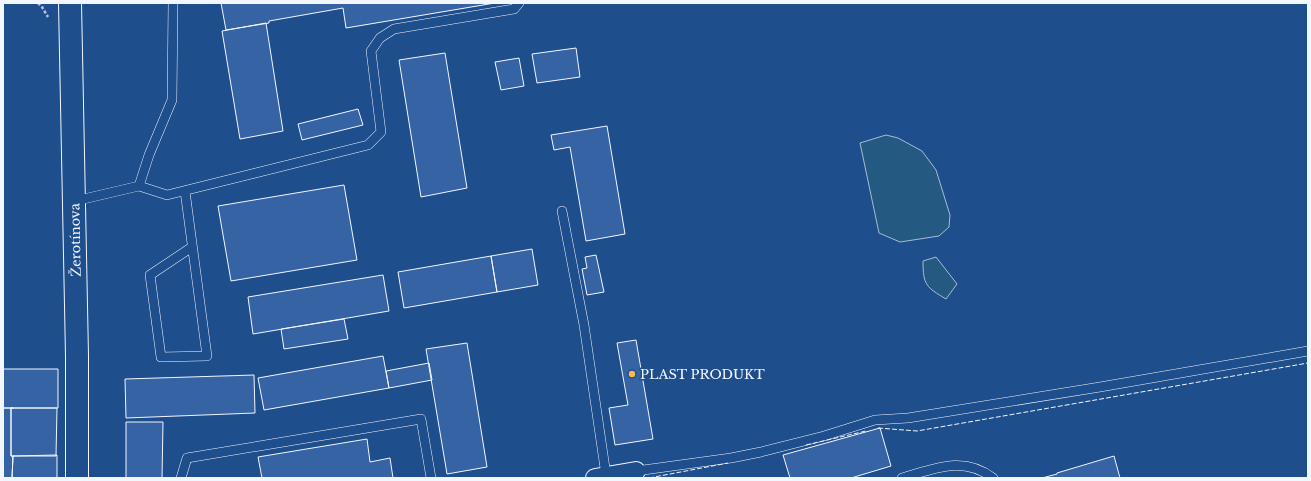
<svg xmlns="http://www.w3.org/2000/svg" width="1311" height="481" font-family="'Libre Baskerville',serif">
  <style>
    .green { fill: #245a82; stroke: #a8bbd7 }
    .building { fill: #3563a3; stroke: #f2f6ff }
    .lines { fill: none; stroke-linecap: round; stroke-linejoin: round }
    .lane-casing { stroke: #f2f6ff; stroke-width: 10 }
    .street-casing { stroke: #f2f6ff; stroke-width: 20 }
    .secondary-casing { stroke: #f2f6ff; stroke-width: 24 }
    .path { stroke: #b3c4dc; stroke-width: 2.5; stroke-dasharray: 3 2; stroke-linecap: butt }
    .lane { stroke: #1f4e8c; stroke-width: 9 }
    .street { stroke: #1f4e8c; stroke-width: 18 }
    .secondary { stroke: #1f4e8c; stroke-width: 22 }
    .fence { stroke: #f2f6ff; stroke-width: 1; stroke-dasharray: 5 2; stroke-linecap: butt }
    .poi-dot { fill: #ffb74d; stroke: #1f4e8c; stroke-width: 1.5 }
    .labels { text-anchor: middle; stroke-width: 3; stroke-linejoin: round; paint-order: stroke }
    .street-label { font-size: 13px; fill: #f2f6ff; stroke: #1f4e8c }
    .poi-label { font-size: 13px; fill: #f2f6ff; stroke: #1f4e8c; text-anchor: start }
  </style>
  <rect width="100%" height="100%" fill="#1f4e8c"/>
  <path class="green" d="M 886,135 L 898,138 L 922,151 L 936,170 L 950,215 L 949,227 L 939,236 L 900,242 L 879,233 L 860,143 Z
    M 936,257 L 957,284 L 946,299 C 926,287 923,285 923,261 Z"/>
  <path class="building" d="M 221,3 L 495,3 L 346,28 L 343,8 L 269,21 L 269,23 L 226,30 Z
    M 266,23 L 283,131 L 240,139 L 222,31 Z
    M 576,48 L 580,77 L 537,83 L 532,54 Z
    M 445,53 L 467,188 L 421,197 L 399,60 Z
    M 519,58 L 524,86 L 501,90 L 495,62 Z
    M 358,109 L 363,125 L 302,140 L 298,124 Z
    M 607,126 L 625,234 L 586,241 L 570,147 L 554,150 L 551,135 Z
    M 344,185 L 357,260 L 231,281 L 218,206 Z
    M 532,249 L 538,285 L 497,292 L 491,256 Z
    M 596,255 L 604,292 L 587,295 L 582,269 L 587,268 L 585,257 Z
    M 491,256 L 497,292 L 404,308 L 398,272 Z
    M 383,275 L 389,311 L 253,334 L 248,297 Z
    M 344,319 L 348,339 L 284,349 L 281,329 Z
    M 636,340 L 653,439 L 615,445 L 609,408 L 628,405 L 617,343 Z
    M 467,343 L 487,467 L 447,474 L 426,349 Z
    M 383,356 L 389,388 L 264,410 L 258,378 Z
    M 429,363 L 432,380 L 389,388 L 386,371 Z
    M 3,369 L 58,369 L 58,408 L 3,408 Z
    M 254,375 L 255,413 L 126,418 L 125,379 Z
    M 3,408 L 13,408 L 11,408 L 11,456 L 13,456 L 12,478 L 3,478 Z
    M 11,408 L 57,408 L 56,456 L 11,456 Z
    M 126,422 L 163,422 L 162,478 L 126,478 Z
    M 880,428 L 891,466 L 851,478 L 790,478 L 783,455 Z
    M 367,439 L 370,462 L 390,458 L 393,478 L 262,478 L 258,457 Z
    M 57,455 L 57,478 L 12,478 L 13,456 Z
    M 1114,456 L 1120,478 L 1042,478 L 1057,474 L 1057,473 Z"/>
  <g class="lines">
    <defs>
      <path id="lane" d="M 139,186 L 149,155 L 172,100 L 173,3
        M 185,191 L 207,356 L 161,357 L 150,275 L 192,247
        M 75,201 L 139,186 L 167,195 L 368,145 L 381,132 L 371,51 L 380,38 L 394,29 L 514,9 L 519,3
        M 562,211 L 584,325 L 606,475
        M 636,471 L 731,458 L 761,452 L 824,436 L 875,420 L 908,418 L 1100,387 L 1308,351
        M 181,478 L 187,458 L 421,419 L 431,478
        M 902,478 C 934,469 963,455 993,478"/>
      <path id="street" d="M 595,478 L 636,471"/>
      <path id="secondary" d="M 70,3 L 77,356 L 77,478"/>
    </defs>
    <use href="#lane" class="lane-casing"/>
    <use href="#street" class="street-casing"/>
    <use href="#secondary" class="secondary-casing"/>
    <path class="path" d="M 38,3 L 42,7 L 48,17"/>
    <use href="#lane" class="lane"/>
    <use href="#street" class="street"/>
    <use href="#secondary" class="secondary"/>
    <path class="fence" d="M 878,428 L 917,431 L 1308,363
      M 806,445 L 866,431
      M 649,478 L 728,463"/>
  </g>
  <circle class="poi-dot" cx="632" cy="374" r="4"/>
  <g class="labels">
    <g class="street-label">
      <text transform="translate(75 240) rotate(-91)" y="5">Žerotínova</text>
    </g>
    <g class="poi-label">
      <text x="640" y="379">PLAST PRODUKT</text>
    </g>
  </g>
  <rect width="1311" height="481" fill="none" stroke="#f2f6ff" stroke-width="8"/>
</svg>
